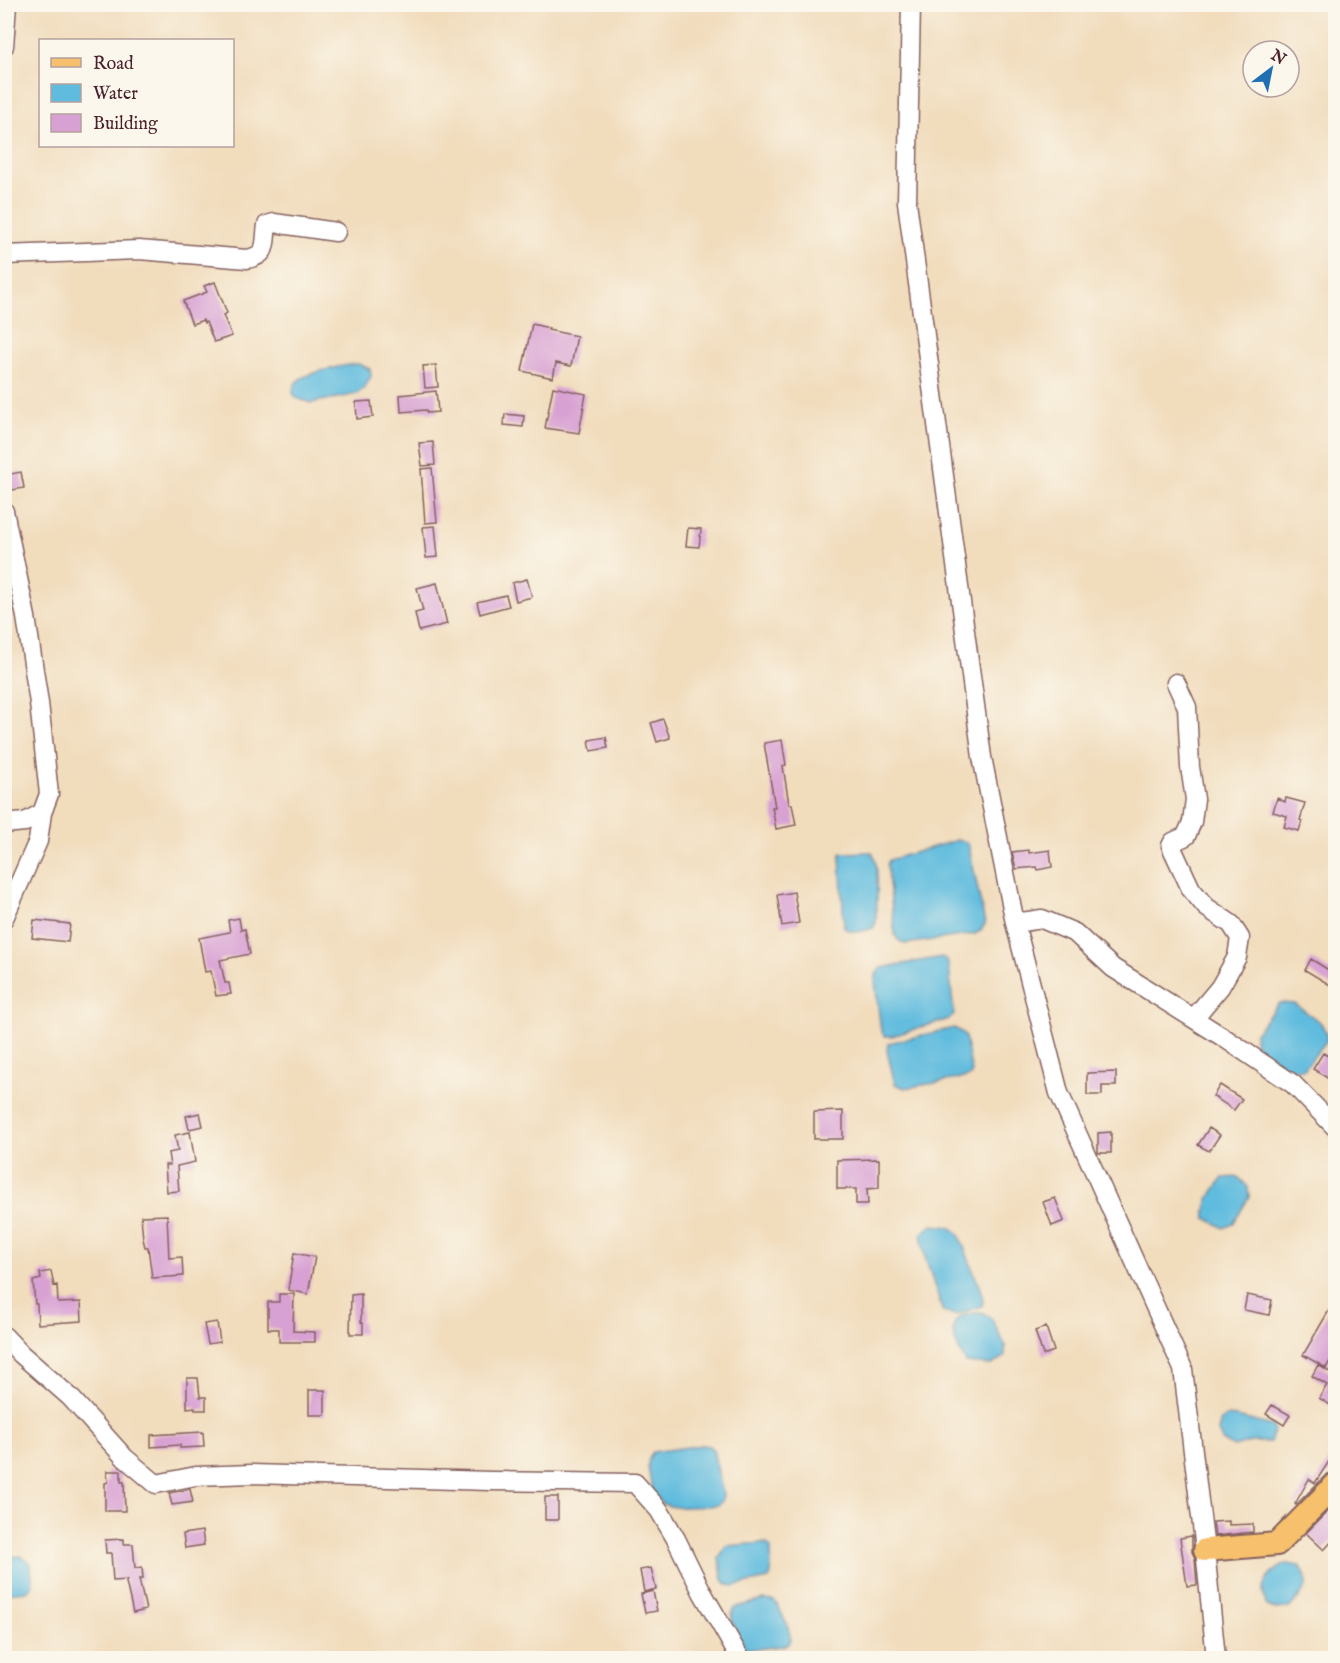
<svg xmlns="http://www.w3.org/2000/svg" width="1340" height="1663" font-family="'IM FELL English',serif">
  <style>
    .water { fill: #60bcde; stroke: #556e84; stroke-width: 1.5 }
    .building { fill: #d8a1d3 }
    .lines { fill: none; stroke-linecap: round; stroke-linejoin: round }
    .minor-casing { stroke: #84615e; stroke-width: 21 }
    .major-casing { stroke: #84615e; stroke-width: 26 }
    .minor { stroke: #fff; stroke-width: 18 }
    .major { stroke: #f7c06c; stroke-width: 22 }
  </style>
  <rect width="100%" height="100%" fill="#fbf7ec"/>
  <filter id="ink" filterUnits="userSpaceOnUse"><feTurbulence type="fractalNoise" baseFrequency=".0167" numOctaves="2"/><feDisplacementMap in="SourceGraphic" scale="12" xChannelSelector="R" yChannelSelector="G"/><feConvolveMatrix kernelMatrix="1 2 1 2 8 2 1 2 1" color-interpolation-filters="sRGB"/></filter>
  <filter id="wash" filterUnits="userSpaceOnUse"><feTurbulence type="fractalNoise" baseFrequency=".008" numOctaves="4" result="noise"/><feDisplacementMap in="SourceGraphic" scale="24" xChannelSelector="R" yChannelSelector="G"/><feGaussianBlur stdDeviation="1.35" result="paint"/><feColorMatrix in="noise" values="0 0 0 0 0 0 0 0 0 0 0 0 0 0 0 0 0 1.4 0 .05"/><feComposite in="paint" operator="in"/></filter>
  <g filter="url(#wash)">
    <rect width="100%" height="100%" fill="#f1dcbc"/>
    <path class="water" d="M 358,364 L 370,369 L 371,376 L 365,387 L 357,394 L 311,403 L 296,398 L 293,393 C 293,392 294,385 295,384 C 301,373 345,365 358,364 Z
      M 957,840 L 966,842 L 969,847 L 985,924 L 981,930 L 975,934 L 905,944 L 898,940 L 895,935 L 887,865 L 889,860 Z
      M 872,852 C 881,867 876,904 876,922 L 873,928 C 863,931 853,935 844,927 L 840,856 L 842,853 Z
      M 942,957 L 947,961 L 949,967 L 954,1015 L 949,1019 L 892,1036 L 885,1036 L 881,1031 L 875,981 L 877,972 L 881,968 Z
      M 1279,1003 L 1295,1004 L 1321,1023 L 1326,1033 L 1327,1040 L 1304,1069 C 1290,1070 1270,1065 1261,1053 C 1258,1049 1256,1044 1254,1040 L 1255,1033 Z
      M 954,1028 L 960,1031 L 965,1037 L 971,1068 L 972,1073 L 969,1077 L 905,1088 L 895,1084 L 887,1051 L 888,1043 Z
      M 1238,1177 L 1248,1187 L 1249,1197 L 1233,1224 L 1224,1228 L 1206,1218 C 1204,1202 1214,1190 1223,1178 Z
      M 932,1225 L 950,1227 L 959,1234 L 982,1294 L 983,1301 L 982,1306 L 956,1315 L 943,1312 L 925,1257 L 921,1234 Z
      M 981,1312 L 991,1318 L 998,1331 L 1005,1345 L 1005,1357 L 991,1365 L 966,1363 C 960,1351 943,1326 962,1316 C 967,1314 976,1313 981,1312 Z
      M 1228,1416 L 1237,1417 L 1272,1426 L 1274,1431 L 1270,1442 L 1251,1442 L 1234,1447 L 1222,1441 L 1218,1431 L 1221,1420 Z
      M 702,1445 L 709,1446 L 713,1450 L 723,1494 L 722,1501 L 718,1505 C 701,1506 665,1513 655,1497 C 652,1492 651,1483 650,1478 C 648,1467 646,1461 653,1452 Z
      M 763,1543 L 767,1544 L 771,1548 L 771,1574 L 769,1579 L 733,1586 L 727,1584 L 723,1580 L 719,1558 L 726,1546 Z
      M 20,1556 C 33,1559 31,1573 33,1584 L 27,1591 L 5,1593 L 5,1558 Z
      M 1287,1564 L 1300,1566 C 1314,1584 1302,1595 1289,1608 L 1273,1609 L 1266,1605 C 1265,1600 1263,1594 1263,1589 C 1264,1578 1277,1568 1287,1564 Z
      M 764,1600 L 774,1601 C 779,1606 792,1633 790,1640 C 790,1642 788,1643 787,1645 L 758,1649 L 749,1649 L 743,1647 C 738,1635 725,1617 736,1607 Z"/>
    <g id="blocks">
      <path class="building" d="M 215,282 L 227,313 L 223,315 L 232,336 L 214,342 L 206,322 L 204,323 L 203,320 L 192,324 L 183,301 L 207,292 L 204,286 Z
        M 532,324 L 549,328 L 548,330 L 577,336 L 571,366 L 556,363 L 553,378 L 522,371 Z
        M 436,365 L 438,387 L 425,388 L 423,366 Z
        M 553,387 L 586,394 L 579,433 L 545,428 Z
        M 436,391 L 438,412 L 427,413 L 426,410 L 401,412 L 400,395 Z
        M 371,401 L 373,417 L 357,419 L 356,402 Z
        M 505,414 L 524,416 L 523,427 L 504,425 Z
        M 433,442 L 435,465 L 422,466 L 419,443 Z
        M 432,468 L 437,522 L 425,523 L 421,469 Z
        M 21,472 L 24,488 L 7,491 L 4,475 Z
        M 435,526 L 438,557 L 426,558 L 423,527 Z
        M 688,528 L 701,529 L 699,547 L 686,546 Z
        M 527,579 L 532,597 L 516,601 L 512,583 Z
        M 437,583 L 447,624 L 419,631 L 415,613 L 423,611 L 417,588 Z
        M 506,595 L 509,606 L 480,614 L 477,602 Z
        M 663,719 L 670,738 L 657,742 L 651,723 Z
        M 606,737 L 608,748 L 591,751 L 589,740 Z
        M 782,740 L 786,765 L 783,766 L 789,804 L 792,804 L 796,825 L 776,829 L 772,807 L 775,807 L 764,743 Z
        M 1277,798 L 1285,802 L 1286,798 L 1305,803 L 1300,820 L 1302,821 L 1299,831 L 1284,827 L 1287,816 L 1273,812 Z
        M 1029,850 L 1029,853 L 1050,850 L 1052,867 L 1038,870 L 1037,867 L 1016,869 L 1012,852 Z
        M 794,892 L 799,923 L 782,926 L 777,895 Z
        M 239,918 L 241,930 L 245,929 L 250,954 L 220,960 L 225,983 L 229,983 L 231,994 L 216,996 L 211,971 L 205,972 L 199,938 L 230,932 L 228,920 Z
        M 34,920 L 70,924 L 68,942 L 32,938 Z
        M 1311,959 L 1335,974 L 1335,988 L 1305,970 Z
        M 1323,1053 L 1335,1060 L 1335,1083 L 1313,1069 Z
        M 1116,1072 L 1116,1086 L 1102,1086 L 1102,1095 L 1087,1095 L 1087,1073 Z
        M 1220,1085 L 1242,1099 L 1234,1110 L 1213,1096 Z
        M 843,1111 L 843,1139 L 814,1139 L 814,1112 Z
        M 200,1113 L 203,1126 L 189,1129 L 186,1116 Z
        M 1209,1128 L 1220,1135 L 1209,1151 L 1198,1145 Z
        M 190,1132 L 195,1162 L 177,1166 L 179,1191 L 167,1192 L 165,1165 L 170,1165 L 168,1153 L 178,1151 L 175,1135 Z
        M 1111,1132 L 1111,1153 L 1098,1153 L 1098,1133 Z
        M 879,1159 L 879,1188 L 867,1189 L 868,1204 L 856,1204 L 856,1189 L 837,1189 L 837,1160 Z
        M 1055,1198 L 1064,1221 L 1052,1226 L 1043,1202 Z
        M 167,1215 L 169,1258 L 182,1257 L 183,1276 L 152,1278 L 148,1247 L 145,1247 L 143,1239 L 141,1216 Z
        M 294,1253 L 315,1257 L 308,1294 L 288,1290 Z
        M 51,1271 L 54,1286 L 57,1285 L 58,1303 L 81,1302 L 82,1321 L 38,1324 L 37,1304 L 35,1304 L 33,1281 L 41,1279 L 40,1273 Z
        M 279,1294 L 294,1294 L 293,1331 L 315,1332 L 315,1342 L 279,1342 L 279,1329 L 268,1329 L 268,1302 L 279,1302 Z
        M 361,1294 L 361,1322 L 363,1323 L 363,1334 L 350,1334 L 351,1295 Z
        M 1247,1295 L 1272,1300 L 1269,1315 L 1244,1310 Z
        M 1335,1300 L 1335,1352 L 1326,1368 L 1303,1355 Z
        M 217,1322 L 220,1342 L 208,1344 L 204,1324 Z
        M 1046,1327 L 1054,1351 L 1043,1355 L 1035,1331 Z
        M 1318,1365 L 1333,1374 L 1335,1370 L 1335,1408 L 1319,1398 L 1327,1385 L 1312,1376 Z
        M 187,1378 L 198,1378 L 200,1397 L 206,1397 L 206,1410 L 195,1410 L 195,1407 L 187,1408 Z
        M 309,1390 L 325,1390 L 325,1415 L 309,1415 Z
        M 1272,1405 L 1290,1415 L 1284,1425 L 1266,1414 Z
        M 203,1432 L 204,1447 L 180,1448 L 180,1445 L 151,1447 L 151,1435 Z
        M 1335,1452 L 1335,1471 L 1326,1475 L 1296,1505 L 1295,1504 L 1309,1479 L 1315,1483 Z
        M 107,1471 L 121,1471 L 121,1482 L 124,1482 L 125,1511 L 105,1511 L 105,1483 L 108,1482 Z
        M 190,1489 L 193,1502 L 172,1505 L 169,1493 Z
        M 545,1497 L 558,1497 L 558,1520 L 545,1520 Z
        M 1335,1504 L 1335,1538 L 1324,1550 L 1306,1533 Z
        M 1229,1521 L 1229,1525 L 1253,1524 L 1253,1532 L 1215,1536 L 1213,1522 Z
        M 202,1531 L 204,1545 L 185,1548 L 183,1534 Z
        M 1192,1536 L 1192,1552 L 1195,1558 L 1197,1585 L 1187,1586 L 1180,1538 Z
        M 124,1539 L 124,1544 L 133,1544 L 135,1568 L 142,1567 L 143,1579 L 139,1579 L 146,1610 L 133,1613 L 126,1582 L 127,1580 L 113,1581 L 111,1553 L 106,1553 L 105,1540 Z
        M 651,1568 L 656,1589 L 644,1592 L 640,1570 Z
        M 653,1591 L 657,1611 L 645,1613 L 641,1594 Z"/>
    </g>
  </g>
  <g filter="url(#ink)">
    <use href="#blocks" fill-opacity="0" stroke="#84615e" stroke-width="1.5"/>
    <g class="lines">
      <defs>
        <path id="minor" d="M 911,4 L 907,202 L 982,757 L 1015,923 L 1059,1093 L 1183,1369 L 1205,1550 L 1216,1658
          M 4,46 L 7,4
          M 4,255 L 139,250 L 247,259 C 269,255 264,244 267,225 L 274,223 L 336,232
          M 4,511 L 26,617 L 39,703 L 49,794 L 42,813 L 25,822 L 4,824
          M 1176,683 L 1187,707 L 1190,767 L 1195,799 L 1192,822 L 1186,836 L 1173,842 L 1171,846 L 1191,889 L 1206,907 L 1231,924 L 1240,938 L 1237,957 L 1220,987 L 1194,1018
          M 4,918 L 38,841 L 42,813
          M 1015,923 L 1042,919 L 1075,933 L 1113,968 L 1226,1039 L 1293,1084 L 1336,1128
          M 4,1336 L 21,1354 L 70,1397 L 125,1458 L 156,1484 L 196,1476 L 252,1474 L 490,1481 L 635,1483 L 659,1510 L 676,1539 L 702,1592 L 740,1658"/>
        <path id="major" d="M 1205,1550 L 1277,1544 L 1336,1484"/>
      </defs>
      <use href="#minor" class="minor-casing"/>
      <use href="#major" class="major-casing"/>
      <use href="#minor" class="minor"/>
      <use href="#major" class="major"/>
    </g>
  </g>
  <rect width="1340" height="1663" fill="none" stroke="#fbf7ec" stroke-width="24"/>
  <rect x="39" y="39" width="195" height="108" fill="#fbf7ec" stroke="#b4a19f" stroke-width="1.5"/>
  <rect x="51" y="58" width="30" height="9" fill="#f7c06c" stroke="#b4a19f" stroke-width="1.5"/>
  <text x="93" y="69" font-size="18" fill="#4a1f2b">Road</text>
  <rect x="51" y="84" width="30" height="18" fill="#60bcde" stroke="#b4a19f" stroke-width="1.5"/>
  <text x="93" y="99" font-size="18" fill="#4a1f2b">Water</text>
  <rect x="51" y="114" width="30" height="18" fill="#d8a1d3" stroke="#b4a19f" stroke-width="1.5"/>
  <text x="93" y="129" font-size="18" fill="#4a1f2b">Building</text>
  <g transform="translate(1271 69) rotate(32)"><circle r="28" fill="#fbf7ec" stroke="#b4a19f" stroke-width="1.5"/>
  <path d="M0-4.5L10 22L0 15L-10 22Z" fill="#1f6fb2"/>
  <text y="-9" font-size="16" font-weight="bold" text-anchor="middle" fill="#4a1f2b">N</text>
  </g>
</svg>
